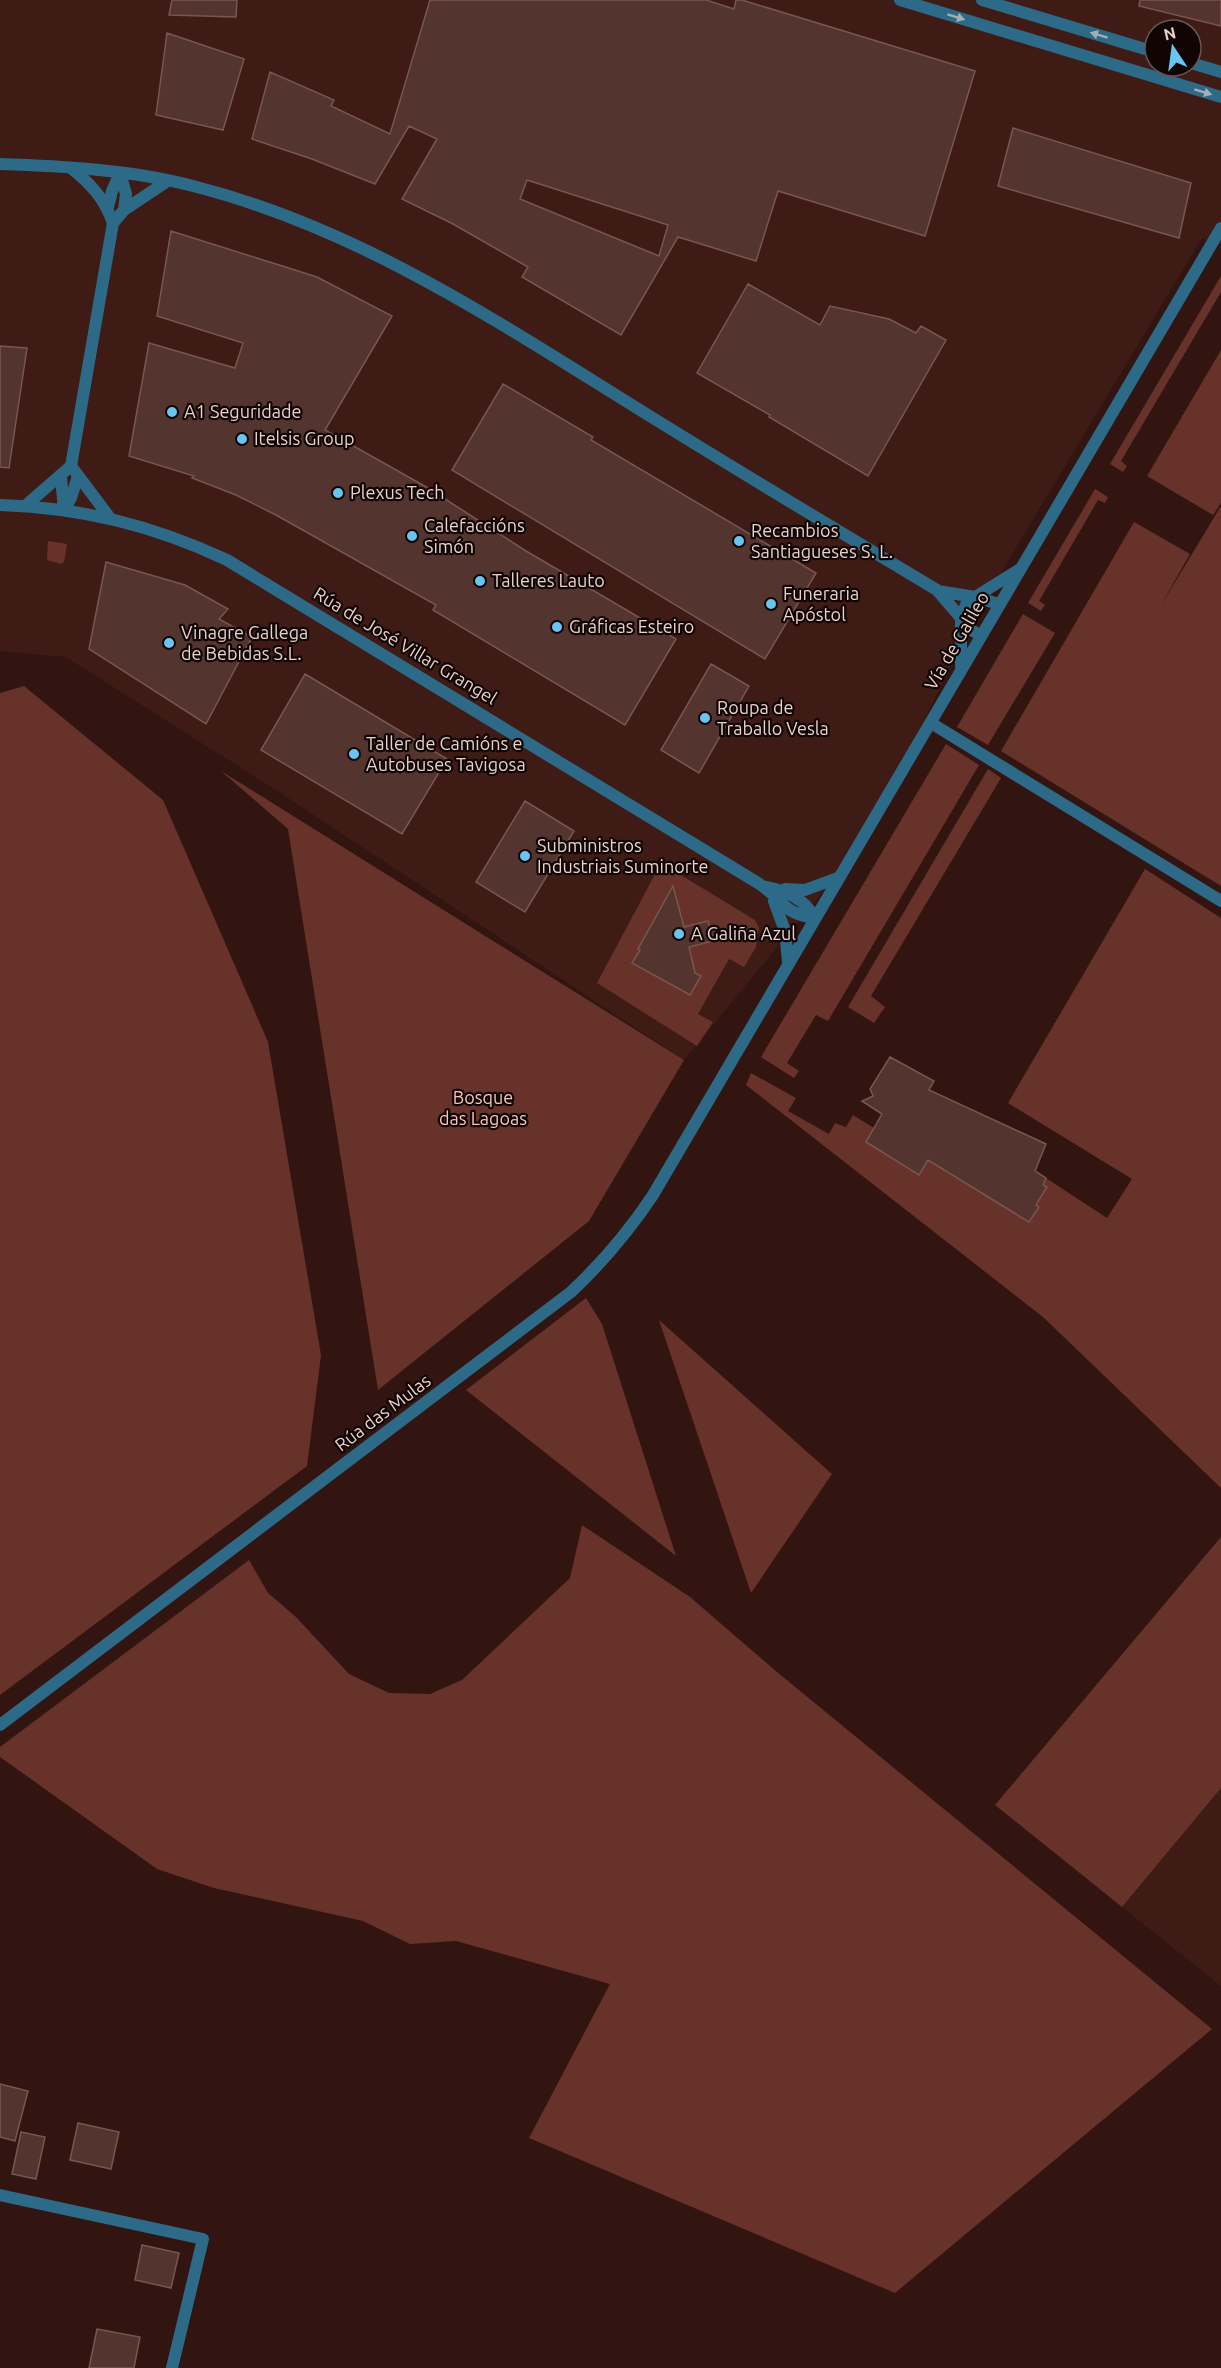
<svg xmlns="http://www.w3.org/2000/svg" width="1221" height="2368" font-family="Ubuntu,sans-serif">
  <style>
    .built { fill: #3f1b15; fill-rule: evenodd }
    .green { fill: #673229 }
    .building { fill: #54342e; stroke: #795650; stroke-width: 1.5; fill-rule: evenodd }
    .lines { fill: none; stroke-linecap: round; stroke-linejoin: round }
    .street { stroke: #2c6a88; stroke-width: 12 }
    .oneway { fill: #a5adb5 }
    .poi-dot { fill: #68c4f0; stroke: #110504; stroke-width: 2 }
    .labels { text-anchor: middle; stroke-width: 4.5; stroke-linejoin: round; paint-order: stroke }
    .poi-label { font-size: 18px; fill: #e6d1cd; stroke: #110504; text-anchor: start }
    .street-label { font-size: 18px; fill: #e6d1cd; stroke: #110504 }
    .park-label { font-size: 18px; fill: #f7c6bc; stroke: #110504 }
  </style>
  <rect width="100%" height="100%" fill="#321510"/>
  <path class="built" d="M 0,0 L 1221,0 L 1221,244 L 1202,238 L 984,601 L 860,847 L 684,1060 L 279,792 L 66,657 L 0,651 ZM 1155,30 L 1191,30 L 1191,66 L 1155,66 Z
    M 1221,1788 L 1221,1986 L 1122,1907 Z"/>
  <path class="green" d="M 1221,276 L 1221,292 L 1121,461 L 1127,466 L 1123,472 L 1110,464 Z
    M 1221,350 L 1221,503 L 1213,515 L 1147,476 Z
    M 1095,489 L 1108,497 L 1105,503 L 1098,500 L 1039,601 L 1045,605 L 1041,611 L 1028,603 Z
    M 1221,506 L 1221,886 L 1001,751 L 1134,522 L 1190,554 L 1160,607 Z
    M 48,541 L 67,544 L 64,562 L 61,564 L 47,560 Z
    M 1023,614 L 1055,633 L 988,745 L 957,727 Z
    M 24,686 L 163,800 L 268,1042 L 321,1355 L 307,1466 L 0,1695 L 0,693 Z
    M 946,744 L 979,765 L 828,1021 L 816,1015 L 787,1063 L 799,1071 L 794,1078 L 761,1057 Z
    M 988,769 L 1001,778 L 871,996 L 885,1007 L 874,1023 L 848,1007 Z
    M 221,771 L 684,1060 L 589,1221 L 378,1390 L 288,829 Z
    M 661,863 L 755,920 L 759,928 L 756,947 L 744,967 L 729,959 L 698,1014 L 713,1022 L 697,1046 L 597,983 Z
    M 1145,869 L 1221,918 L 1221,1488 L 1043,1317 L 746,1085 L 751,1073 L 796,1098 L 788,1111 L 829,1134 L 835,1123 L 846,1127 L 853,1115 L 874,1128 L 867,1142 L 919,1175 L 928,1160 L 1029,1222 L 1039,1207 L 1036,1205 L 1047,1188 L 1043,1185 L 1046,1178 L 1107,1218 L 1132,1179 L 1008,1103 Z
    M 586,1298 L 602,1324 L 676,1556 L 466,1390 Z
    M 659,1320 L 832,1474 L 751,1593 Z
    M 582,1525 L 690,1597 L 777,1672 L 1212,2029 L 895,2293 L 529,2138 L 610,1984 L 456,1941 L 410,1944 L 363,1921 L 214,1888 L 157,1869 L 0,1757 L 0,1747 L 249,1560 L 268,1593 L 296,1617 L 349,1674 L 389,1693 L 430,1694 L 462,1680 L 570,1578 Z
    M 1221,1537 L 1221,1788 L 1122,1907 L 995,1805 Z"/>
  <path class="building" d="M 172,0 L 237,0 L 236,17 L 169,15 Z
    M 430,0 L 706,0 L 734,9 L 736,0 L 742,0 L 975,71 L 925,236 L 778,191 L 756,261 L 678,237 L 621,335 L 522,277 L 528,267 L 453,224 L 402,199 L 437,139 L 409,126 L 375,184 L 312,159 L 252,139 L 270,72 L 334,100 L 331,106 L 390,134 ZM 527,180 L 668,225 L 659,256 L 520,199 Z
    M 1140,0 L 1221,0 L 1221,26 L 1139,6 Z
    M 167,33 L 244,59 L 223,130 L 156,115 Z
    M 1013,128 L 1191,183 L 1179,238 L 998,186 Z
    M 171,231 L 317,277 L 392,316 L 325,430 L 428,488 L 526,551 L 676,639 L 625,725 L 433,610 L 436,605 L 276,515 L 236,495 L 192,478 L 194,476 L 129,456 L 149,343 L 235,368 L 243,343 L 157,316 Z
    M 748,284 L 820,325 L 830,306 L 889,319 L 916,333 L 921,326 L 946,340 L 868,476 L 769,417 L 770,415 L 697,373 Z
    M 0,346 L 27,348 L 9,468 L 0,467 Z
    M 503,384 L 593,437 L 591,440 L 816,573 L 765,659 L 452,470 Z
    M 106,562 L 185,585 L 228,609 L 219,619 L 252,637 L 206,724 L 89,649 Z
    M 711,664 L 749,686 L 699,773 L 661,750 Z
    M 305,674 L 447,759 L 402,834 L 261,750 Z
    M 525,801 L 574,831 L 525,912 L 476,882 Z
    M 673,886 L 684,927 L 708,921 L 713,941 L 689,947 L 695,973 L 701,976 L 690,995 L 632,963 L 640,950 L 638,949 Z
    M 890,1057 L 934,1081 L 929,1090 L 1046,1144 L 1035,1171 L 1046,1178 L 1043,1185 L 1047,1187 L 1036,1205 L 1039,1207 L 1029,1222 L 928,1160 L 919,1175 L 866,1142 L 882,1114 L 862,1101 L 873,1096 L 870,1089 Z
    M 0,2084 L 28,2091 L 15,2141 L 0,2137 Z
    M 78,2123 L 119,2132 L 111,2169 L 70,2160 Z
    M 21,2132 L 45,2137 L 36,2179 L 12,2174 Z
    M 142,2245 L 179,2253 L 171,2288 L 135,2280 Z
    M 97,2329 L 140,2337 L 134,2368 L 89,2368 Z"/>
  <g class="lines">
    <path class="street" d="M 900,0 L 1221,97
      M 982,0 L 1155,52
      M 1191,63 L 1221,72
      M 0,164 C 62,166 132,170 193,186 C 355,227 492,318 632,405 C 733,468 835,529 937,590 L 961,618 L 961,666
      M 120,173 L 126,194 L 124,210
      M 108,207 L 112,191 L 120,173
      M 113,223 L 124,210 L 166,182
      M 71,466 L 110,518
      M 61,477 L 64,510
      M 0,505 C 83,508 152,525 227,560 L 758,883 C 783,899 782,914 815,918 C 804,898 786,891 766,887
      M 25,506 L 71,466 L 113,223 C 104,198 91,184 71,168
      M 64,510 L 71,498 L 78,476
      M 938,591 L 975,597 L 1020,569
      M 981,636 L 970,629 L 961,618 L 967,602 L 975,597 L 999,604
      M 931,723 L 1221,901
      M 785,889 L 805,890 L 840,877
      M 774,901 L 785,931 L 788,962
      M 0,1725 L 571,1292 C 603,1262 629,1231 653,1195 L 1221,228
      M 0,2195 L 203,2239 L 172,2368"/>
  </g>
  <defs><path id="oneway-solid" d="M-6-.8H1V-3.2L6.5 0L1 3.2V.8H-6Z" transform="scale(1.5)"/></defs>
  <g class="oneway">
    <use href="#oneway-solid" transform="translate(956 17) rotate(17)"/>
    <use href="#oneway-solid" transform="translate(1099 35) rotate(-163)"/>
    <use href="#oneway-solid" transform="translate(1203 92) rotate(17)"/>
  </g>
  <g class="poi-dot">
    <circle cx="172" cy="412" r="6"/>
    <circle cx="242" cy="439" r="6"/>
    <circle cx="338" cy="493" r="6"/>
    <circle cx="412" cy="536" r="6"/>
    <circle cx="739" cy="541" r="6"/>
    <circle cx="480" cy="581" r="6"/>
    <circle cx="771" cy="604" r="6"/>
    <circle cx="557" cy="627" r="6"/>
    <circle cx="169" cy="643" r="6"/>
    <circle cx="705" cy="718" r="6"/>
    <circle cx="354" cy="754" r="6"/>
    <circle cx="525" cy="856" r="6"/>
    <circle cx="679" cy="934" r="6"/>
  </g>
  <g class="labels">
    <g class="poi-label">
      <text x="184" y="418">A1 Seguridade</text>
      <text x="254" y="445">Itelsis Group</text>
      <text x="350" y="499">Plexus Tech</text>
      <text x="424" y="532">Calefaccións<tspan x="424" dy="21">Simón</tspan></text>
      <text x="751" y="537">Recambios<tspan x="751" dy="21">Santiagueses S. L.</tspan></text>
      <text x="492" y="587">Talleres Lauto</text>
      <text x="783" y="600">Funeraria<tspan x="783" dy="21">Apóstol</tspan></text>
      <text x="569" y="633">Gráficas Esteiro</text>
      <text x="181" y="639">Vinagre Gallega<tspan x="181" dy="21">de Bebidas S.L.</tspan></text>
      <text x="717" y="714">Roupa de<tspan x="717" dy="21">Traballo Vesla</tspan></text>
      <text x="366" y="750">Taller de Camións e<tspan x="366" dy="21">Autobuses Tavigosa</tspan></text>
      <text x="537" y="852">Subministros<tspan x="537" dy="21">Industriais Suminorte</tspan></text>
      <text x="691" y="940">A Galiña Azul</text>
    </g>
    <g class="street-label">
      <text transform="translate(957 641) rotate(-60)" y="6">Vía de Galileo</text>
      <text transform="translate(405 646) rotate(31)" y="6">Rúa de José Villar Grangel</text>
      <text transform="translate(383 1413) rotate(-37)" y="6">Rúa das Mulas</text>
    </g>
    <g class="park-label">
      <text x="483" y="1104">Bosque<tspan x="483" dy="21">das Lagoas</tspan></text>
    </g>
  </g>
  <g transform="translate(1173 48) rotate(347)"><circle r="28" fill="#110504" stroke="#665754" stroke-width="1.5"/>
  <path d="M0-4.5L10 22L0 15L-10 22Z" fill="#68c4f0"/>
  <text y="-9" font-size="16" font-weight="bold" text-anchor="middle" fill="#e6d1cd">N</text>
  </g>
</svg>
